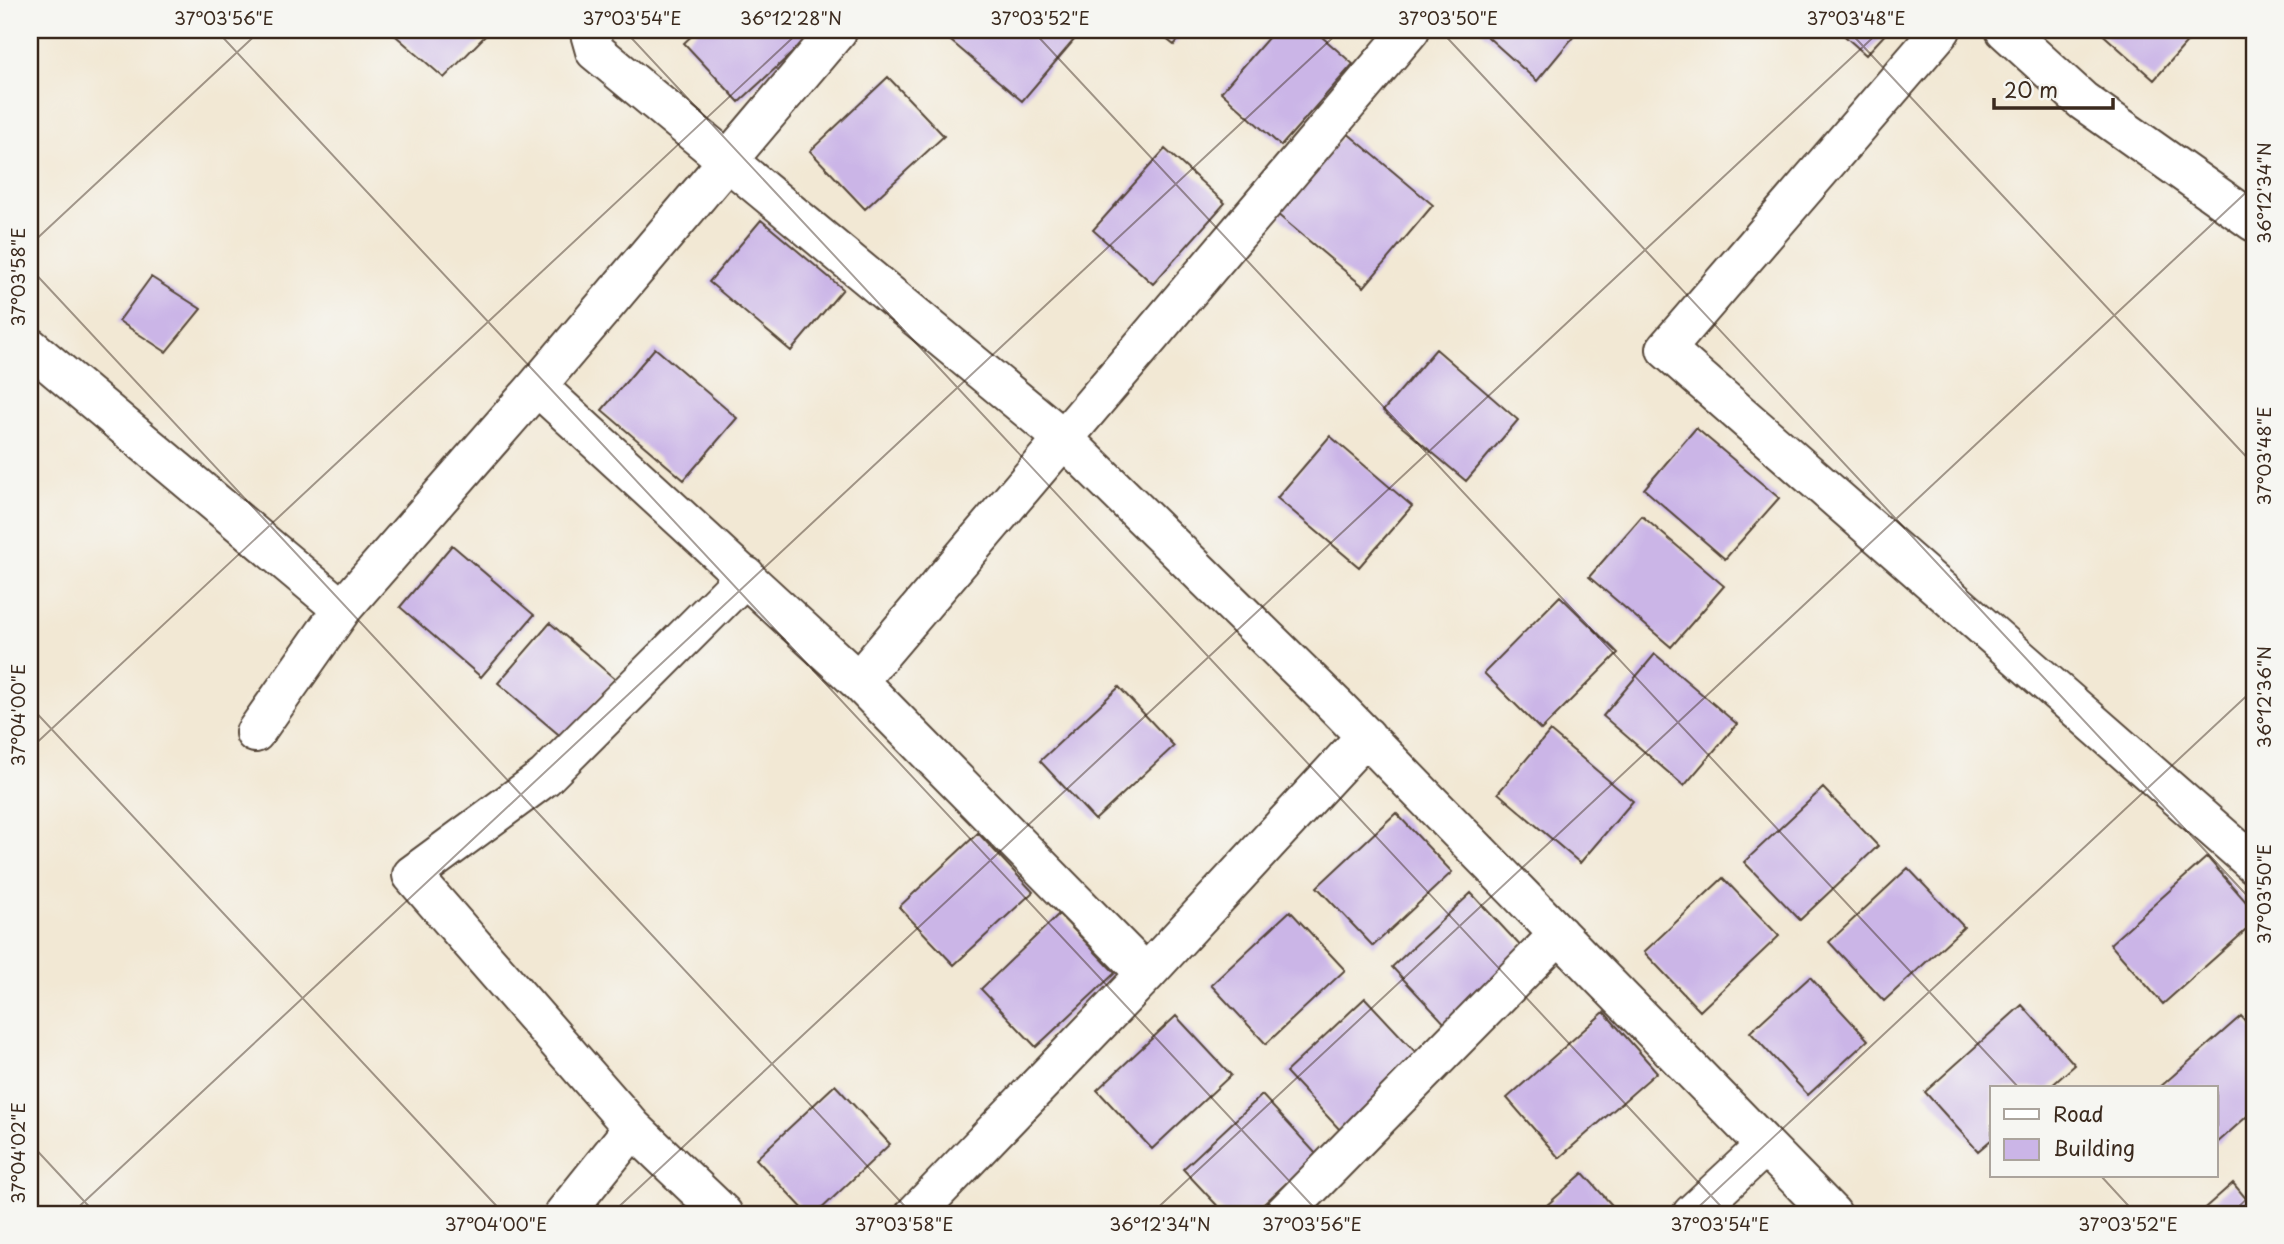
<svg xmlns="http://www.w3.org/2000/svg" width="2284" height="1244" font-family="'Playpen Sans',sans-serif">
  <style>
    .building { fill: #cbb5e7 }
    .lines { fill: none; stroke-linecap: round; stroke-linejoin: round }
    .street-casing { stroke: #564639; stroke-width: 42 }
    .street { stroke: #fff; stroke-width: 38 }
    .ticks { fill: none; stroke: #3b2a1e; stroke-width: 2; stroke-opacity: 0.45 }
    .neatline { fill: none; stroke: #3b2a1e; stroke-width: 2.5 }
    .ticks-label { font-size: 18px; text-anchor: middle; fill: #3b2a1e }
  </style>
  <rect width="100%" height="100%" fill="#f6f6f2"/>
  <filter id="ink" filterUnits="userSpaceOnUse"><feTurbulence type="fractalNoise" baseFrequency=".0143" numOctaves="2"/><feDisplacementMap in="SourceGraphic" scale="14" xChannelSelector="R" yChannelSelector="G"/><feConvolveMatrix kernelMatrix="1 2 1 2 8 2 1 2 1" color-interpolation-filters="sRGB"/></filter>
  <filter id="wash" filterUnits="userSpaceOnUse"><feTurbulence type="fractalNoise" baseFrequency=".00686" numOctaves="4" result="noise"/><feDisplacementMap in="SourceGraphic" scale="28" xChannelSelector="R" yChannelSelector="G"/><feGaussianBlur stdDeviation="1.57" result="paint"/><feColorMatrix in="noise" values="0 0 0 0 0 0 0 0 0 0 0 0 0 0 0 0 0 1.4 0 .05"/><feComposite in="paint" operator="in"/></filter>
  <g filter="url(#wash)">
    <rect width="100%" height="100%" fill="#f2e8d4"/>
    <g id="blocks">
      <path class="building" d="M 389,30 L 491,30 L 444,78 Z
        M 698,30 L 817,30 L 739,102 L 684,43 Z
        M 941,30 L 1063,30 L 1074,40 L 1022,101 L 939,31 Z
        M 1155,30 L 1187,30 L 1174,45 Z
        M 1275,30 L 1314,30 L 1353,64 L 1281,146 L 1221,92 Z
        M 1480,30 L 1579,30 L 1537,81 Z
        M 1838,30 L 1889,30 L 1866,55 Z
        M 2098,30 L 2198,30 L 2154,80 Z
        M 888,77 L 944,136 L 865,209 L 810,151 Z
        M 1346,132 L 1433,205 L 1364,287 L 1277,214 Z
        M 1165,149 L 1225,203 L 1153,284 L 1093,230 Z
        M 761,220 L 843,289 L 791,351 L 709,282 Z
        M 151,277 L 201,309 L 166,352 L 119,321 Z
        M 655,348 L 737,418 L 684,480 L 602,410 Z
        M 1436,349 L 1518,420 L 1466,481 L 1383,411 Z
        M 1696,428 L 1779,498 L 1725,559 L 1644,489 Z
        M 1330,436 L 1412,506 L 1359,567 L 1277,498 Z
        M 1642,516 L 1724,586 L 1671,647 L 1589,577 Z
        M 452,545 L 534,615 L 481,677 L 400,607 Z
        M 1560,596 L 1618,653 L 1541,730 L 1484,673 Z
        M 550,623 L 615,679 L 564,739 L 498,683 Z
        M 1655,654 L 1737,724 L 1684,786 L 1603,716 Z
        M 1119,687 L 1174,746 L 1095,820 L 1040,761 Z
        M 1550,731 L 1633,801 L 1580,863 L 1498,793 Z
        M 1823,788 L 1878,846 L 1800,920 L 1744,862 Z
        M 1396,813 L 1452,872 L 1373,946 L 1317,887 Z
        M 978,833 L 1033,892 L 954,965 L 899,907 Z
        M 2207,857 L 2254,911 L 2254,923 L 2163,1004 L 2110,944 Z
        M 1908,868 L 1964,927 L 1884,1001 L 1829,942 Z
        M 1723,878 L 1779,936 L 1700,1011 L 1644,952 Z
        M 1471,893 L 1526,952 L 1448,1027 L 1392,967 Z
        M 1290,911 L 1345,970 L 1266,1044 L 1211,985 Z
        M 1059,914 L 1115,973 L 1036,1047 L 981,989 Z
        M 1810,977 L 1868,1040 L 1808,1095 L 1750,1032 Z
        M 1365,998 L 1420,1057 L 1341,1131 L 1286,1072 Z
        M 2022,1005 L 2075,1065 L 2049,1088 L 1992,1088 L 1992,1139 L 1978,1151 L 1925,1092 Z
        M 1604,1012 L 1657,1072 L 1559,1158 L 1507,1098 Z
        M 1176,1016 L 1231,1075 L 1152,1149 L 1097,1090 Z
        M 2241,1016 L 2254,1031 L 2254,1110 L 2216,1144 L 2216,1088 L 2159,1088 Z
        M 835,1085 L 890,1144 L 816,1214 L 808,1214 L 756,1159 Z
        M 1262,1095 L 1317,1155 L 1253,1214 L 1225,1214 L 1183,1169 Z
        M 1583,1173 L 1620,1214 L 1537,1214 Z
        M 2233,1183 L 2254,1208 L 2254,1214 L 2198,1214 Z"/>
    </g>
  </g>
  <g filter="url(#ink)">
    <use href="#blocks" fill-opacity="0" stroke="#564639" stroke-width="2"/>
    <g class="lines">
      <defs>
        <path id="street" d="M 589,30 L 595,51 L 1065,440 L 1337,707 L 1832,1214
          M 1941,30 L 1666,349 L 2254,864
          M 2005,30 L 2083,101 L 2254,222
          M 30,347 L 342,609
          M 537,386 L 858,681 L 1146,974
          M 858,681 L 1410,30
          M 255,733 L 342,609 L 537,386 L 838,30
          M 564,1214 L 633,1128
          M 723,1214 L 633,1128 L 412,875 L 545,777 L 746,576
          M 915,1214 L 1146,974 L 1366,736
          M 1284,1214 L 1559,934
          M 1692,1214 L 1765,1146"/>
      </defs>
      <use href="#street" class="street-casing"/>
      <use href="#street" class="street"/>
    </g>
  </g>
  <path class="ticks" d="M 216,30 L 1320,1214M 624,30 L 1728,1214M 1032,30 L 2019,1088M 1440,30 L 2254,903M 1848,30 L 2254,465M 30,245 L 261,30M 30,268 L 912,1214M 30,706 L 504,1214M 30,749 L 801,30M 30,1143 L 96,1214M 2101,1176 L 2136,1214M 71,1214 L 1341,30M 611,1214 L 1881,30M 1151,1214 L 2254,185M 1691,1214 L 2254,689M 2231,1214 L 2254,1192"/>
  <rect width="2284" height="1244" fill="none" stroke="#f6f6f2" stroke-width="77"/>
  <rect x="1990" y="1086" width="228" height="91" fill="#f6f6f2" stroke="#aba49d" stroke-width="2"/>
  <rect x="2004" y="1109" width="35" height="10" fill="#ffffff" stroke="#aba49d" stroke-width="2"/>
  <text x="2053" y="1122" font-size="21" fill="#3b2a1e">Road</text>
  <rect x="2004" y="1139" width="35" height="21" fill="#cbb5e7" stroke="#aba49d" stroke-width="2"/>
  <text x="2053" y="1156" font-size="21" fill="#3b2a1e">Building</text>
  <path d="M1994 98v10h119v-10" fill="none" stroke="#3b2a1e" stroke-width="3.5"/>
  <text x="2004" y="98" font-size="21" fill="#3b2a1e" stroke="#f6f6f2" stroke-width="5" paint-order="stroke">20 m</text>
  <rect x="38" y="38" width="2208" height="1168" class="neatline"/>
  <g class="ticks-label">
    <text x="224" y="25">37°03'56"E</text>
    <text x="632" y="25">37°03'54"E</text>
    <text x="791" y="25">36°12'28"N</text>
    <text x="1040" y="25">37°03'52"E</text>
    <text x="1448" y="25">37°03'50"E</text>
    <text x="1856" y="25">37°03'48"E</text>
    <text transform="translate(2265 193) rotate(-90)" y="6">36°12'34"N</text>
    <text transform="translate(19 277) rotate(-90)" y="6">37°03'58"E</text>
    <text transform="translate(2265 456) rotate(-90)" y="6">37°03'48"E</text>
    <text transform="translate(2265 697) rotate(-90)" y="6">36°12'36"N</text>
    <text transform="translate(19 715) rotate(-90)" y="6">37°04'00"E</text>
    <text transform="translate(2265 894) rotate(-90)" y="6">37°03'50"E</text>
    <text transform="translate(19 1153) rotate(-90)" y="6">37°04'02"E</text>
    <text x="496" y="1231">37°04'00"E</text>
    <text x="904" y="1231">37°03'58"E</text>
    <text x="1160" y="1231">36°12'34"N</text>
    <text x="1312" y="1231">37°03'56"E</text>
    <text x="1720" y="1231">37°03'54"E</text>
    <text x="2128" y="1231">37°03'52"E</text>
  </g>
</svg>
